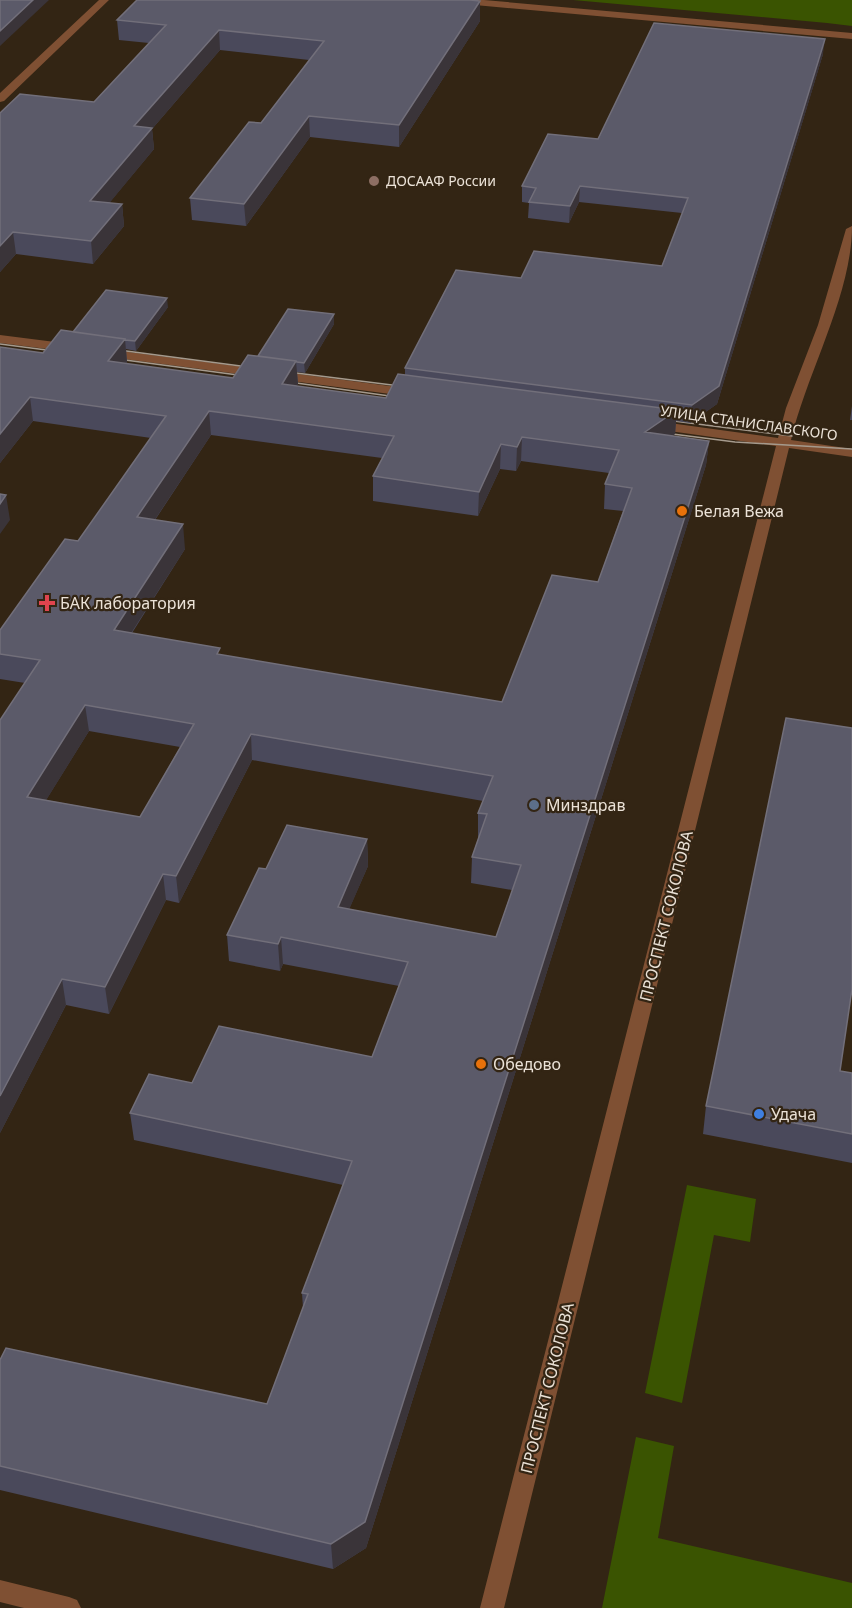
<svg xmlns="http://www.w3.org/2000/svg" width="852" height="1608" font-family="'Noto Sans',sans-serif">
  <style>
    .green { fill: #3a5401 }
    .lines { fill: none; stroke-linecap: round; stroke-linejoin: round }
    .tertiary { fill: #7f5033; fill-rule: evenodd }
    .tram { stroke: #a59a8d; stroke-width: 1.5 }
    .wall { fill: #4a495b; fill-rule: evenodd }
    .shaded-wall { fill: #3a3439 }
    .building { fill: #5b5a69; stroke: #726f7a; stroke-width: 1.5; fill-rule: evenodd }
    .education-dot { fill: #8d6e63; stroke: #332514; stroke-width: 2 }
    .food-dot { fill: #e8710a; stroke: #332514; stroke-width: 2 }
    .health-dot { fill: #e0444e; stroke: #332514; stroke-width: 2 }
    .service-dot { fill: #5c6f8a; stroke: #332514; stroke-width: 2 }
    .shop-dot { fill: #3f7fe0; stroke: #332514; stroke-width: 2 }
    .labels { text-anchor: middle; stroke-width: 4.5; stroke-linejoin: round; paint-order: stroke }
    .far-poi-label { font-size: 14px; fill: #ebe2d7; stroke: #332514; text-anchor: start }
    .far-street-label { font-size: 14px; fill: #ebe2d7; stroke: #332514 }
    .poi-label { font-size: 16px; fill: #ebe2d7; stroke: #332514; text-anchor: start }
    .street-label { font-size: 16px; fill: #ebe2d7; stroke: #332514 }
  </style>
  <rect width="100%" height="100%" fill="#332514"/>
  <path class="green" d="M 573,0 L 852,0 L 852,26 L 827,23 Z
    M 687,1185 L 756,1199 L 750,1242 L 714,1235 L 682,1403 L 645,1393 Z
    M 636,1437 L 674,1446 L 658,1538 L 852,1583 L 852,1608 L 602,1608 Z"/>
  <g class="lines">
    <path class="tertiary" d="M 99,0 L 109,0 L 4,101 L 0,102 L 0,93 Z
      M 448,0 L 484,0 L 852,33 L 852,39 L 453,3 Z
      M 852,226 C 852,295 807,372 791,440 L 852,449 L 852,457 L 789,448 L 504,1608 L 480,1608 L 776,446 L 655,429 L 648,425 L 655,421 L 778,438 L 786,408 L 818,325 L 846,229 Z
      M 0,335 L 71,344 L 77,348 L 71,352 L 0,343 Z
      M 105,349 L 413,389 L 419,393 L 413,397 L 101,356 L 99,353 Z
      M 0,1580 L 69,1597 L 77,1600 L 81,1608 L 24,1608 L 0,1602 Z"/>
    <path class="tram" d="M 0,344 L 62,352
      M 111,349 L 256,368
      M 110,358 L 253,377
      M 280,371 L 408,387
      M 282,381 L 404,398
      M 658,419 L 792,436
      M 657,432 L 735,442 L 852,449"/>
  </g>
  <path class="wall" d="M 480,1 L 480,21 L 399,147 L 310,137 L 246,226 L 192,220 L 190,198 L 261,123 L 309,60 L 220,50 L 152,129 L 154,149 L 109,203 L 122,204 L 124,226 L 93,264 L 16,254 L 0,272 L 0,113 L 94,102 L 149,43 L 119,40 L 117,20 Z
    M 823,54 L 717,404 L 690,423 L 676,421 L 675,434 L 672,436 L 709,441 L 706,465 L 366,1548 L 333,1569 L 0,1490 L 0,1360 L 267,1404 L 303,1308 L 302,1293 L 343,1185 L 134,1140 L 130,1113 L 192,1083 L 372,1057 L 399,986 L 283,964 L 280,971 L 229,961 L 227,935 L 266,869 L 367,839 L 368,866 L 349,909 L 496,937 L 512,890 L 471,883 L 472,857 L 478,839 L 478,813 L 483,801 L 252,760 L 179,903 L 166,900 L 109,1014 L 66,1005 L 0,1133 L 25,683 L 0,679 L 0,630 L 78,541 L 151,438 L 33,421 L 0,463 L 0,347 L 43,353 L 73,332 L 168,307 L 136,351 L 126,349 L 127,362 L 126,364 L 233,378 L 258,356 L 334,314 L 334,324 L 305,373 L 297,372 L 298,384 L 296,386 L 386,398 L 405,375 L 405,368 L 521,278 L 662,266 L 682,213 L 579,202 L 569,223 L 528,218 L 529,203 L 522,202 L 522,186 L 598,139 ZM 211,435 L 382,458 L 373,476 L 373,501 L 478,516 L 500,469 L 516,471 L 521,461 L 609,473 L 605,484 L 604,509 L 623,511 L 598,582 L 502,702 L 221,655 L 132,633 L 185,549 L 155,520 ZM 89,731 L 180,747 L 140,817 L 46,800 Z
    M 852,406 L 852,420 L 850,420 Z
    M 840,1071 L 852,1073 L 852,1163 L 703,1134 L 706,1106 Z"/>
  <path class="shaded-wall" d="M 33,0 L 49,0 L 0,46 L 0,31 Z
    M 480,1 L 480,21 L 399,147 L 399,125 Z
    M 219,30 L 220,50 L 152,129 L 154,149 L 93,223 L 90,201 L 134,126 Z
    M 825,39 L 823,54 L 717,404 L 690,423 L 692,405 Z
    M 309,116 L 310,137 L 246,226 L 244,204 Z
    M 580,186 L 579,202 L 569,223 L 570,206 Z
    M 122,204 L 124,226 L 93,264 L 91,241 Z
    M 13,232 L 16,254 L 0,272 L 0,246 Z
    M 167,298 L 168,307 L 136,351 L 135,341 Z
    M 334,314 L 334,324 L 305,373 L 304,363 Z
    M 125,339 L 127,362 L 111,385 L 108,361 Z
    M 296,361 L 298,384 L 283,408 L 282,384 Z
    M 30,397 L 33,421 L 0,463 L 0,434 Z
    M 677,410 L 675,434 L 643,456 L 645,432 Z
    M 209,411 L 211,435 L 140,542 L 137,517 Z
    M 522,437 L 521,461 L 516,471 L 517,447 Z
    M 709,441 L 706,465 L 366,1548 L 333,1569 L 331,1544 Z
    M 501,444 L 500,469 L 478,516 L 479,492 Z
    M 6,495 L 10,520 L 0,534 L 0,504 Z
    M 183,524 L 185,549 L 117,655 L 114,630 Z
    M 85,705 L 89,731 L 32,823 L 27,797 Z
    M 251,734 L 252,760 L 179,903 L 176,876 Z
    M 367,839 L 368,866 L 339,933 L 338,907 Z
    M 163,874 L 166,900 L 109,1014 L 105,987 Z
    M 281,937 L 283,964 L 280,971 L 278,944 Z
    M 62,979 L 66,1005 L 0,1133 L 0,1096 Z"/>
  <path class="building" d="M 0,0 L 33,0 L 0,31 Z
    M 137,0 L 470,0 L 480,1 L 399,125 L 309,116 L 244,204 L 190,198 L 249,122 L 261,123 L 324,41 L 219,30 L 134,126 L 152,128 L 90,201 L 122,204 L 91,241 L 13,232 L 0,246 L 0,113 L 20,94 L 94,102 L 166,25 L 117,20 Z
    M 654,23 L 825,39 L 719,386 L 692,405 L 405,368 L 456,270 L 521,278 L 534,251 L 662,266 L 688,198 L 580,186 L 570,206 L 529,202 L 536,188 L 522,186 L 548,134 L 598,139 Z
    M 106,290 L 167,298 L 135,341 L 125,340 L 125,339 L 73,332 Z
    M 288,309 L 334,314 L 304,363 L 297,362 L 296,361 L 258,356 Z
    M 61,330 L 125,339 L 108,361 L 233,378 L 248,355 L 296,361 L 282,384 L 386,398 L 398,374 L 677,410 L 645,432 L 709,441 L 365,1522 L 331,1544 L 0,1466 L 0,1360 L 6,1348 L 267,1404 L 308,1294 L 302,1293 L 352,1161 L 130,1113 L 149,1074 L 192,1083 L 219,1026 L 372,1057 L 408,962 L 281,937 L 278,944 L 227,935 L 259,868 L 266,869 L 287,825 L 367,839 L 338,907 L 496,937 L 521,865 L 472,857 L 487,814 L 478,813 L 493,776 L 251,734 L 176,876 L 163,874 L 105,987 L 62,979 L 0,1096 L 0,720 L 40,660 L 0,654 L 0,630 L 65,539 L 78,541 L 166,416 L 30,397 L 0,434 L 0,347 L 43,353 ZM 209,411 L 394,436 L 373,476 L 479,492 L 501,444 L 517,447 L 522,437 L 619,450 L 605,484 L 632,488 L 598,582 L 552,575 L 502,702 L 217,654 L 220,648 L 114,630 L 183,524 L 137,517 ZM 85,705 L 194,724 L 140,817 L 27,797 Z
    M 0,494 L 6,495 L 0,504 Z
    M 786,718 L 852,728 L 852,989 L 840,1071 L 852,1073 L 852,1134 L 706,1106 Z"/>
  <circle class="education-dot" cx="374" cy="181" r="6"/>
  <g class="food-dot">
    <circle cx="682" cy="511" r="6"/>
    <circle cx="481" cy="1064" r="6"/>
  </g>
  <path class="health-dot" d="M44 594h6v6h6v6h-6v6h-6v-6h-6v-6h6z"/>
  <circle class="service-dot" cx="534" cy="805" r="6"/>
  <circle class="shop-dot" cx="759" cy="1114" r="6"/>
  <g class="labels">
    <g class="far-poi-label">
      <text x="386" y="186">ДОСААФ России</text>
    </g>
    <g class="far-street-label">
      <text transform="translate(749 423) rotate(8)" y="5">УЛИЦА СТАНИСЛАВСКОГО</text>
    </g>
    <g class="poi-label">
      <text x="694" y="517">Белая Вежа</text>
      <text x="60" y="609">БАК лаборатория</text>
      <text x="546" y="811">Минздрав</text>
      <text x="493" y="1070">Обедово</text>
      <text x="771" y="1120">Удача</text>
    </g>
    <g class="street-label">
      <text transform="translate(666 916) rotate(-76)" y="6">ПРОСПЕКТ СОКОЛОВА</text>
      <text transform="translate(547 1388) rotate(-76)" y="6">ПРОСПЕКТ СОКОЛОВА</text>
    </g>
  </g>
</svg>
